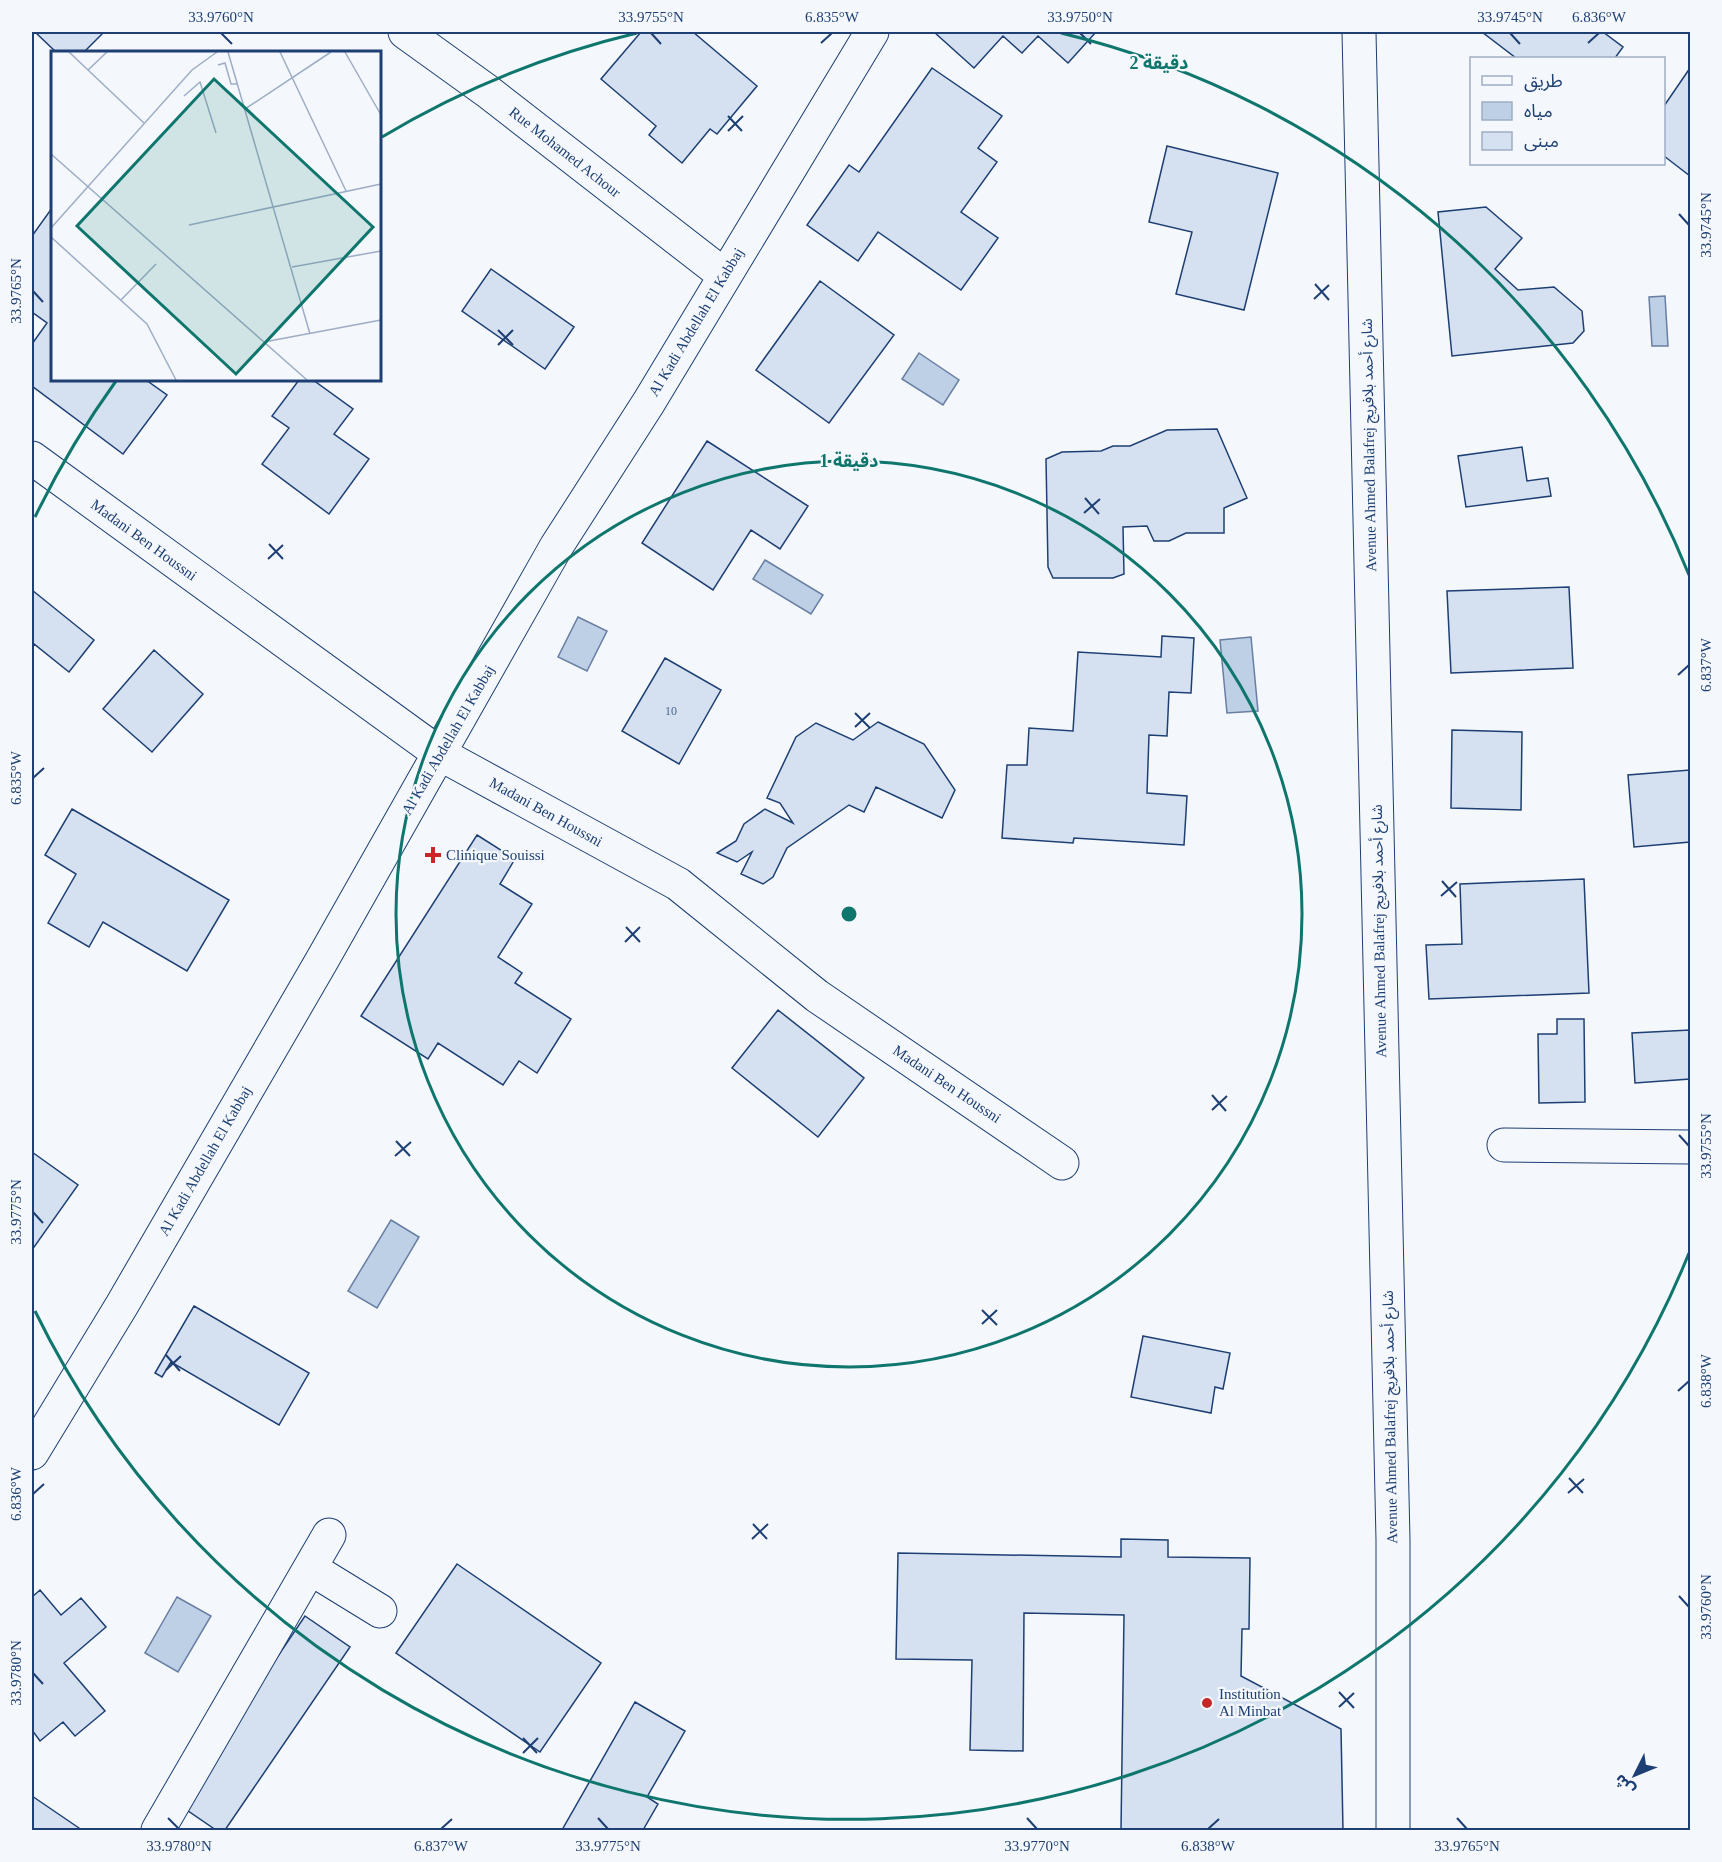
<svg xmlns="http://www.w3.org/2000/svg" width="1722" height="1862" font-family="'Times New Roman','Noto Sans Arabic',serif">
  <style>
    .water { fill: #bed0e5; stroke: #687fa3; stroke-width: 1.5 }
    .building { fill: #d5e0f0; stroke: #1d3f73; stroke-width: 1.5 }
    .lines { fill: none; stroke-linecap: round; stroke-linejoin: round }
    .minor-casing { stroke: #1d3f73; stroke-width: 35 }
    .major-casing { stroke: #1d3f73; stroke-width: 35 }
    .minor { stroke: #f4f7fb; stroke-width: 33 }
    .major { stroke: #f4f7fb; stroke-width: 33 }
    .ticks { fill: none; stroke: #1d3f73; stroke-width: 2 }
    .ring { fill: none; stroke: #0f766e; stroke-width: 3 }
    .poi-dot { fill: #c62828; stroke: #f4f7fb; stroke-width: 2 }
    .labels { text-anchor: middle; stroke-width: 4.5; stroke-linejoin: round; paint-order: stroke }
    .number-label { font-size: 12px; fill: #4b6792 }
    .street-label { font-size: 15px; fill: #1d3f73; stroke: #f4f7fb }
    .poi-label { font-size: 15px; fill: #1d3f73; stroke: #f4f7fb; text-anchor: start }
    .inset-road { fill: none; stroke: #9eadc5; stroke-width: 1.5 }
    .view { fill: #0f766e; fill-opacity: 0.15; stroke: #0f766e; stroke-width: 3 }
    .inset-edge { fill: none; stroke: #1d3f73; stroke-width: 3 }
    .centre { fill: #0f766e; stroke: #f4f7fb; stroke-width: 3 }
    .ring-label { font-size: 18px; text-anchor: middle; font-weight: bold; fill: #0f766e; stroke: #f4f7fb; stroke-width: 4.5; stroke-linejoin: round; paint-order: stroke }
    .neatline { fill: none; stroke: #1d3f73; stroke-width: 2 }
    .ticks-label { font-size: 15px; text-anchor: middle; fill: #1d3f73 }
  </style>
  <rect width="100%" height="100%" fill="#f4f7fb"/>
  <path class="water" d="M 1665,296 L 1668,346 L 1652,346 L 1649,297 Z
    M 919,353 L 959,380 L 943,405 L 902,379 Z
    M 765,560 L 823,595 L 811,614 L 753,579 Z
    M 578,617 L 607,631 L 587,671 L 558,657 Z
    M 1251,637 L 1258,711 L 1227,713 L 1220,640 Z
    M 391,1220 L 419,1237 L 377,1308 L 348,1291 Z
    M 177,1597 L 211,1616 L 178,1672 L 145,1653 Z"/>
  <path class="building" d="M 35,32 L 104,32 L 84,52 L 56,52 Z
    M 641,32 L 693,32 L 757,86 L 717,134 L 710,129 L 682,163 L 649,135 L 656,126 L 601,79 Z
    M 934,32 L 1096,32 L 1068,63 L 1038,36 L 1022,53 L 1003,36 L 974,68 Z
    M 1482,32 L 1603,32 L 1623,47 L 1615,58 L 1516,58 Z
    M 932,68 L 1002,116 L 978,148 L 997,162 L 961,212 L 998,238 L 961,290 L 878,232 L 858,261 L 807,225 L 849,165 L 859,172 Z
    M 1690,68 L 1690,176 L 1664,156 L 1664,106 Z
    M 1167,146 L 1278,173 L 1244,310 L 1176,294 L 1192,232 L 1149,222 Z
    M 1486,207 L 1522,238 L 1495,269 L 1518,290 L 1554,287 L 1582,311 L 1584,331 L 1573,343 L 1452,356 L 1438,212 Z
    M 52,208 L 52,380 L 146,380 L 167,395 L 123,454 L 32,386 L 32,344 L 47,323 L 32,312 L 32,236 Z
    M 491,269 L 574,327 L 545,369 L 462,311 Z
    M 820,281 L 894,335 L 829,423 L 756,370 Z
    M 299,380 L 313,380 L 353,409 L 334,434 L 369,459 L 329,514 L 262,464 L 289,428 L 272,416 Z
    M 1217,429 L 1247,498 L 1224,508 L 1224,533 L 1186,533 L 1169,541 L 1154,541 L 1147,526 L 1123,527 L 1124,574 L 1113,578 L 1053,578 L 1048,567 L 1046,459 L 1062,452 L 1101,451 L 1113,446 L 1130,446 L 1167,430 Z
    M 707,441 L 808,506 L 780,549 L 751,530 L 713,590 L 642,543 Z
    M 1522,447 L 1527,481 L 1548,478 L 1551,496 L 1466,507 L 1458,456 Z
    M 1569,587 L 1573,668 L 1451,673 L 1447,591 Z
    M 32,590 L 94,640 L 69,672 L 34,644 L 32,648 Z
    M 1162,636 L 1194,638 L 1191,693 L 1169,692 L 1167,736 L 1149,735 L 1147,793 L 1187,796 L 1184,845 L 1074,838 L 1073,843 L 1002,838 L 1007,765 L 1027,765 L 1029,728 L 1073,731 L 1078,652 L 1161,657 Z
    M 154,650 L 203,694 L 152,752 L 103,709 Z
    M 665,658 L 721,690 L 679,764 L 622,731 Z
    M 878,722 L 924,744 L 955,790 L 942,818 L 876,787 L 864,812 L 849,805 L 787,848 L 773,877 L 763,884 L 741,874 L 752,852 L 737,862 L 717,853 L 736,841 L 744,824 L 765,809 L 793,823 L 780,803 L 767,798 L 796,737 L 816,723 L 853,740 Z
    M 1452,730 L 1522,732 L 1521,810 L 1451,808 Z
    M 1690,770 L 1690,842 L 1634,847 L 1628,775 Z
    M 72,809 L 229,900 L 187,971 L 103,922 L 89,947 L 48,923 L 76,874 L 45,855 Z
    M 477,835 L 515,859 L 500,884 L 532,904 L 498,957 L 522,973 L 515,983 L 571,1019 L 537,1073 L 519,1061 L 503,1085 L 438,1043 L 428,1059 L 361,1016 Z
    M 1584,879 L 1589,993 L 1429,999 L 1426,945 L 1462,944 L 1460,884 Z
    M 778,1010 L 864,1078 L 818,1137 L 732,1068 Z
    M 1557,1019 L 1584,1019 L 1585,1102 L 1539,1103 L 1538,1034 L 1557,1034 Z
    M 1690,1030 L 1690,1079 L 1635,1083 L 1632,1033 Z
    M 32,1152 L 78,1185 L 32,1250 Z
    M 194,1306 L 309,1373 L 279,1425 L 171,1362 L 162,1377 L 155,1373 Z
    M 1143,1336 L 1230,1353 L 1223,1389 L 1215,1387 L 1211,1413 L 1131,1397 Z
    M 1121,1539 L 1168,1540 L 1168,1557 L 1250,1558 L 1249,1629 L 1242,1629 L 1241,1676 L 1341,1729 L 1343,1830 L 1121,1830 L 1124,1615 L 1024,1613 L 1023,1751 L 970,1750 L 972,1660 L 896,1659 L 898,1553 L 1121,1557 Z
    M 457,1564 L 601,1663 L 540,1752 L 396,1653 Z
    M 40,1590 L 61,1615 L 81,1598 L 106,1627 L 64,1663 L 105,1711 L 75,1736 L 63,1722 L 40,1741 L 32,1730 L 32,1597 Z
    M 305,1616 L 350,1647 L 225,1830 L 216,1830 L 178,1804 Z
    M 635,1702 L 685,1731 L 647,1797 L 658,1804 L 643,1830 L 562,1830 Z
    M 32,1796 L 79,1828 L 77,1830 L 32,1830 Z"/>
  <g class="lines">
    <defs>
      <path id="minor" d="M 405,32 L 487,91 L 724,275
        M 32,458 L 440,754 L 678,884 L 817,996 L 1062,1163
        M 1504,1145 L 1690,1147
        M 32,1453 L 122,1305 L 321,962 L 556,547 L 649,402 L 872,32
        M 310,1568 L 380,1611
        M 158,1830 L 329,1535"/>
      <path id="major" d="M 1359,32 L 1393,1540 L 1393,1830"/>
    </defs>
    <use href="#minor" class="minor-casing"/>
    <use href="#major" class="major-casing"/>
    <use href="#minor" class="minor"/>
    <use href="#major" class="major"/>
  </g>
  <path class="ticks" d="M 221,33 L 232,44M 651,33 L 661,44M 1080,33 L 1091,44M 1510,33 L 1520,44M 821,43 L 832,33M 1588,43 L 1599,33M 728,116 L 742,131M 728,131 L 743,116M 1679,214 L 1689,225M 1315,284 L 1329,300M 33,291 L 43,302M 1314,299 L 1329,285M 498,330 L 513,345M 498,345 L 513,330M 1085,498 L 1099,514M 1084,513 L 1100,499M 269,544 L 283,559M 268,559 L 283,545M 1678,675 L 1689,665M 855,713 L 870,728M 855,727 L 870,713M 33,778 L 44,768M 1442,881 L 1456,897M 1441,896 L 1457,882M 626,927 L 640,942M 625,942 L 640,927M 1212,1095 L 1226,1111M 1212,1110 L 1227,1096M 1679,1135 L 1689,1146M 396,1141 L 410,1156M 395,1156 L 411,1142M 33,1212 L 43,1223M 982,1310 L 997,1325M 982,1324 L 997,1310M 166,1355 L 180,1371M 166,1370 L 181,1356M 1678,1391 L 1689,1381M 1569,1478 L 1583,1493M 1568,1493 L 1584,1479M 33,1494 L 44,1484M 753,1524 L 767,1539M 752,1539 L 768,1524M 1679,1596 L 1689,1607M 33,1673 L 43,1684M 1339,1692 L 1354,1708M 1339,1707 L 1354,1693M 523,1738 L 537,1753M 523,1753 L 538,1738M 168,1818 L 179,1829M 598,1818 L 608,1829M 1027,1818 L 1037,1829M 1457,1818 L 1467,1829M 441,1829 L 452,1819M 1208,1829 L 1219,1819"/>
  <g class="ring">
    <circle cx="849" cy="914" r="453"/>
    <path d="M1689 1253A906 906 0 0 1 35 1311M35 517A906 906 0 0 1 116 381M382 137A906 906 0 0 1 637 33M1061 33A906 906 0 0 1 1689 575"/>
  </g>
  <g class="poi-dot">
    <path d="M430 846h6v6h6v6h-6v6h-6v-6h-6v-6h6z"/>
    <circle cx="1207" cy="1703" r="6"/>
  </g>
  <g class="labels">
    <g class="number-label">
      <text x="671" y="715">10</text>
    </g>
    <g class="street-label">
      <text transform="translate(565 152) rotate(38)" y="5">Rue Mohamed Achour</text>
      <text transform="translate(696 322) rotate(-59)" y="5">Al Kadi Abdellah El Kabbaj</text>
      <text transform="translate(1369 445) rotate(-91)" y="5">Avenue Ahmed Balafrej شارع أحمد بلافريج</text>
      <text transform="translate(144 540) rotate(36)" y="5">Madani Ben Houssni</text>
      <text transform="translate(448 740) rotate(-60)" y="5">Al Kadi Abdellah El Kabbaj</text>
      <text transform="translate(546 812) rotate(29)" y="5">Madani Ben Houssni</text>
      <text transform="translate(1379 931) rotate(-91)" y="5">Avenue Ahmed Balafrej شارع أحمد بلافريج</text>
      <text transform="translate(947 1084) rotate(34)" y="5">Madani Ben Houssni</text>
      <text transform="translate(205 1161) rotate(-60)" y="5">Al Kadi Abdellah El Kabbaj</text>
      <text transform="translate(1390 1417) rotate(-91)" y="5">Avenue Ahmed Balafrej شارع أحمد بلافريج</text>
    </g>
    <g class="poi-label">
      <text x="446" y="860">Clinique Souissi</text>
      <text x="1219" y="1699">Institution<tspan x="1219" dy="17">Al Minbat</tspan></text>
    </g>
  </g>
  <g transform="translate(51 51)">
    <rect width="330" height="330" fill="#f4f7fb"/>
    <path class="inset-road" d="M 18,1 L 93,72M 177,1 L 259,283M 229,1 L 295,140M 294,1 L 330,64M 167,14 L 174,12 L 180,33 L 186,33M 37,19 L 56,1M 133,45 L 149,31 L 165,82M 194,58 L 280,1M 0,103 L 256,329M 138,174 L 330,133M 0,177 L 141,19 L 166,1M 0,186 L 96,273 L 125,329M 241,216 L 330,200M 70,249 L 105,213M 213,291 L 330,269"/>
    <path class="view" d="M 163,28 L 322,176 L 185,323 L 26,175 Z"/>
    <rect width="330" height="330" class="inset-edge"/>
  </g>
  <circle cx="849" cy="914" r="9" class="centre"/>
  <g class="ring-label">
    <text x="1159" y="69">2 دقيقة</text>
    <text x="849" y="467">1 دقيقة</text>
  </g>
  <rect width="1722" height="1862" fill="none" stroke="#f4f7fb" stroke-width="66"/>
  <rect x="1470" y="57" width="195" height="108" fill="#f4f7fb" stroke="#9eadc5" stroke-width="1.5"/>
  <rect x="1482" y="76" width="30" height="9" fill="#f4f7fb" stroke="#9eadc5" stroke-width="1.5"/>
  <text x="1524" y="87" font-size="18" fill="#1d3f73">طريق</text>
  <rect x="1482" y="102" width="30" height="18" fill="#bed0e5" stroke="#9eadc5" stroke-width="1.5"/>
  <text x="1524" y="117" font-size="18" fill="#1d3f73">مياه</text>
  <rect x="1482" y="132" width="30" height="18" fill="#d5e0f0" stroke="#9eadc5" stroke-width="1.5"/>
  <text x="1524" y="147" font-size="18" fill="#1d3f73">مبنى</text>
  <g transform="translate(1635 1775) rotate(227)" stroke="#f4f7fb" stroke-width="4.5" paint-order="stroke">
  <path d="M0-4.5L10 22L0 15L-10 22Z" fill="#1d3f73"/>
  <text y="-9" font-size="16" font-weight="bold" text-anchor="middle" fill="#1d3f73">ش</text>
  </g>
  <rect x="33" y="33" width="1656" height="1796" class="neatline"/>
  <g class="ticks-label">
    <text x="221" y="22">33.9760°N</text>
    <text x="651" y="22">33.9755°N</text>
    <text x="832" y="22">6.835°W</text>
    <text x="1080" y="22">33.9750°N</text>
    <text x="1510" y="22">33.9745°N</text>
    <text x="1599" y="22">6.836°W</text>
    <text transform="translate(1706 225) rotate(-90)" y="5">33.9745°N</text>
    <text transform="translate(16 291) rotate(-90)" y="5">33.9765°N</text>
    <text transform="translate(1706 665) rotate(-90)" y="5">6.837°W</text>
    <text transform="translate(16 778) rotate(-90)" y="5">6.835°W</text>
    <text transform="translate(1706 1146) rotate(-90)" y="5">33.9755°N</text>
    <text transform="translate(16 1212) rotate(-90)" y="5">33.9775°N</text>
    <text transform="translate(1706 1381) rotate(-90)" y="5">6.838°W</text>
    <text transform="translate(16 1494) rotate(-90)" y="5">6.836°W</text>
    <text transform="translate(1706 1607) rotate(-90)" y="5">33.9760°N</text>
    <text transform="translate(16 1673) rotate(-90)" y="5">33.9780°N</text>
    <text x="179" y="1851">33.9780°N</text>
    <text x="441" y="1851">6.837°W</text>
    <text x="608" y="1851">33.9775°N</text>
    <text x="1037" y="1851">33.9770°N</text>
    <text x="1208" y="1851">6.838°W</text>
    <text x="1467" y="1851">33.9765°N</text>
  </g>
</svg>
